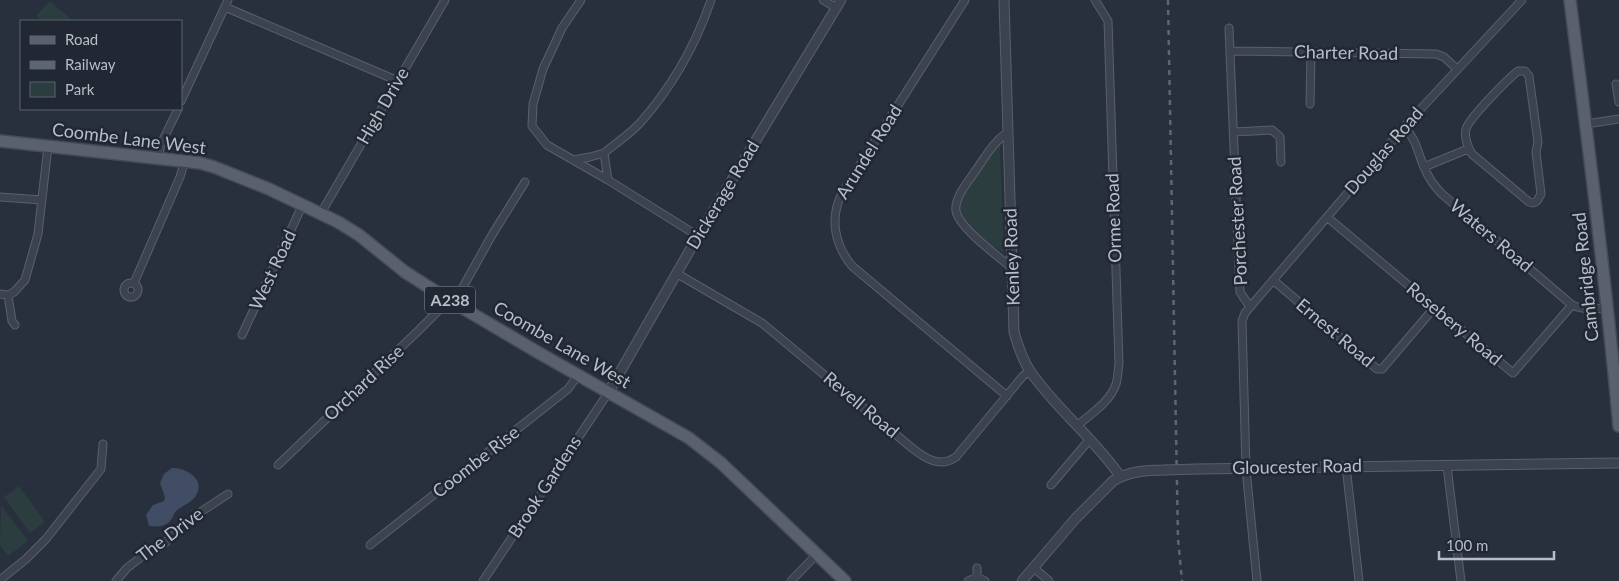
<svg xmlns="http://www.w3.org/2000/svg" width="1619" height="581" font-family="Lato,sans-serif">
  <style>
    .green { fill: #2b3d3f }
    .water { fill: #404d64 }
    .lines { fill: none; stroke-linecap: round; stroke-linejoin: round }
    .minor-casing { stroke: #5a606b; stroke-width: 9 }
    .tertiary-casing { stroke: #5a606b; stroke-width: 11 }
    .primary-casing { stroke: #454b57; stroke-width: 14 }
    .minor { stroke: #3c424e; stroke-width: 7 }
    .tertiary { stroke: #3c424e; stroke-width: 9 }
    .primary { stroke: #5a616d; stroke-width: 11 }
    .rail { stroke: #5e6674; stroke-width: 2.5; stroke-dasharray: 5 5; stroke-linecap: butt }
    .tertiary-bridge-casing { stroke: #5a606b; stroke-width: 11; stroke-linecap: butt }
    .tertiary-bridge { stroke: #3c424e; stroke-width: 9 }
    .labels { text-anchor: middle; stroke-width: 5; stroke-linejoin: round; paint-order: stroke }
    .shield { fill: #212733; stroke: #8b919b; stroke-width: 1 }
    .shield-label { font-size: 16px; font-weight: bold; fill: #b8bec8 }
    .street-label { font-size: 18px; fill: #b8bec8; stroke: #212733 }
  </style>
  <rect width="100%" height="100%" fill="#28303d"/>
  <path class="green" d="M 50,1 L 73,21 L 42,21 L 36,16 Z
    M 1000,143 L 1004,253 C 991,246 958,225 959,208 C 961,191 989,158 1000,143 Z
    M 19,486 L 45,522 L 30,533 L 4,497 Z
    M 1,505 L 28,541 L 8,556 L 0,545 Z"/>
  <path class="water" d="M 172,468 C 187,468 207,480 195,497 C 190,503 182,506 176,511 C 174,513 174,515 172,518 C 167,527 158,527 149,526 L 146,515 L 153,505 L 164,501 L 165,497 L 160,483 L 164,474 Z"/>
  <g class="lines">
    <defs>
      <path id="minor" d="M 581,0 L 562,28 L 543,69 L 533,104 L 532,126 L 547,145 L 608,180 L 698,236
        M 823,0 L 836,8
        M 965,0 L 842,193 C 829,219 835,245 852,266 L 1007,396
        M 225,7 L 398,81
        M 1229,28 L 1240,292 L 1250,307
        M 1231,51 L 1436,54 L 1444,57 L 1457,69
        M 1518,71 L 1525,71 L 1529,76 L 1538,142 L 1536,152 L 1541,194 L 1537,201 L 1533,203 L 1529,202 L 1472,154 C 1468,148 1464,137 1466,129 C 1469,118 1508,79 1518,71 Z
        M 1616,84 L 1619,102
        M 181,101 L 228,0
        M 1310,104 L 1311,53
        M 1586,124 L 1619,119
        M 1404,127 C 1417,140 1417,151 1424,167 C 1428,177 1434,186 1442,194 L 1572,305 C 1583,310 1595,309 1607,308
        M 1008,132 C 993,142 986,156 976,170 C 969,181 954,197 956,211 C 959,228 999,257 1012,268
        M 1234,132 L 1272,130 L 1280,137 L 1281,162
        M 158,158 L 161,144 L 178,109
        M 573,160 L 590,157 L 604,153
        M 1424,167 L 1468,149
        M 608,180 L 604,153 C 616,143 630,134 640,123 C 671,88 696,44 711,0
        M 0,197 L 42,200
        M 321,213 L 445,0
        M 1327,217 L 1513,373 L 1572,305
        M 676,273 L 762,323 L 912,448 C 926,459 940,468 956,457 L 1023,376 L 1030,371
        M 1273,280 L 1377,369 L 1382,369 L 1434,308
        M 134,283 L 180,177 L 185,160
        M124 290a7 7 0 1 1 14 0a7 7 0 1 1-14 0Z
        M 0,294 L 8,295 L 14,292 L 25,280 L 38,234 L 48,146
        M 8,295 L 12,321 L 15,325
        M 454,303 L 492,235 L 525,182
        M 242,335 L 303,204
        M 1078,425 C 1092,413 1110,402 1116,384 C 1118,378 1118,370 1119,364 L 1108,21 L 1095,0
        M 278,465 L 417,332 L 449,300
        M 1346,466 L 1359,581
        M 1447,466 L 1461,581
        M 1051,485 L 1090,439
        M 370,545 L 568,389 L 578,375
        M 1034,568 L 1049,581
        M 977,577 L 977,568
        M 0,580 L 26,559 L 46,539 L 101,469 L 103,444
        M 116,581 L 127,568 L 144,555 L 160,547 L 202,511 L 228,494
        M 483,581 L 608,393
        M 791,581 L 817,554
        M 968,581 L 977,577 L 985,581
        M 1257,581 L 1246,469 L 1242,321 L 1245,313 L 1404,127 L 1522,0"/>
      <path id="tertiary" d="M 1004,0 L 1014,332 C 1018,346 1022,359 1030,371 C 1056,409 1094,438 1120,476
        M 608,393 L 698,236 L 841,0
        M 1197,469 L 1619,463
        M 1022,581 L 1076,518 L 1113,481 C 1129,471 1147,470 1165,470"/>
      <path id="primary" d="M 1570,0 C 1588,142 1606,283 1619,426
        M 0,141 L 200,163 L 214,167 L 269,189 L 338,222 L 359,235 L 405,272 L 449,300 L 539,353 L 689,438 L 721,463 L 845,581"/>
    </defs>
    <use href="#minor" class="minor-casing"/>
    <use href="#tertiary" class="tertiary-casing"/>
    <use href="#primary" class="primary-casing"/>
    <use href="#minor" class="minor"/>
    <use href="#tertiary" class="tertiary"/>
    <use href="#primary" class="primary"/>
    <path class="rail" d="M 1168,0 L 1178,539 L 1182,581"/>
    <defs>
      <path id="tertiary-bridge" d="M 1165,470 L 1197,469"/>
    </defs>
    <use href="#tertiary-bridge" class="tertiary-bridge-casing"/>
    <use href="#tertiary-bridge" class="tertiary-bridge"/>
  </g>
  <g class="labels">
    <rect class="shield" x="425" y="286.5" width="50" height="27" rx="4"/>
    <g class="shield-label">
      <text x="450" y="306">A238</text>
    </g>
    <g class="street-label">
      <text transform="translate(1346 53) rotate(1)" y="6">Charter Road</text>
      <text transform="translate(383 106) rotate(-60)" y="6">High Drive</text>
      <text transform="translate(129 139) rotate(7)" y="6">Coombe Lane West</text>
      <text transform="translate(1384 151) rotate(-49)" y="6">Douglas Road</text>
      <text transform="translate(869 152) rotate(-58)" y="6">Arundel Road</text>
      <text transform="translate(723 195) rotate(-59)" y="6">Dickerage Road</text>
      <text transform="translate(1114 218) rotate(-92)" y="6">Orme Road</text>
      <text transform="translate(1238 221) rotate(-93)" y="6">Porchester Road</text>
      <text transform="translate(1491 236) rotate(40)" y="6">Waters Road</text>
      <text transform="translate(1012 257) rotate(-92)" y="6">Kenley Road</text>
      <text transform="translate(273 270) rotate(-65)" y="6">West Road</text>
      <text transform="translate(1586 277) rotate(-96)" y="6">Cambridge Road</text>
      <text transform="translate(1454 324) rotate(40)" y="6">Rosebery Road</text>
      <text transform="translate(1335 333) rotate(40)" y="6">Ernest Road</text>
      <text transform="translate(562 345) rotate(30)" y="6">Coombe Lane West</text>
      <text transform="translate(364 383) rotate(-43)" y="6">Orchard Rise</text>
      <text transform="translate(861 405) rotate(40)" y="6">Revell Road</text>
      <text transform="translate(476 462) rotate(-38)" y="6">Coombe Rise</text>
      <text transform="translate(1297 467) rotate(-1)" y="6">Gloucester Road</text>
      <text transform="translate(545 487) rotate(-57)" y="6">Brook Gardens</text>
      <text transform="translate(170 535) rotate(-37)" y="6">The Drive</text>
    </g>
  </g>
  <rect x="20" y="20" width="162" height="90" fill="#212733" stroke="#5d636f"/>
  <rect x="30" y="36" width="25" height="8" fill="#5a616d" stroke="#5d636f"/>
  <text x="65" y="45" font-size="15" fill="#b8bec8">Road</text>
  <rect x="30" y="61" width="25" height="8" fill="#5e6674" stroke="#5d636f"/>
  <text x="65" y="70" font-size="15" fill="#b8bec8">Railway</text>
  <rect x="30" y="82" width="25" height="15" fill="#2b3d3f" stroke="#5d636f"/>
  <text x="65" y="95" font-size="15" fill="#b8bec8">Park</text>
  <path d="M1439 551v8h115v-8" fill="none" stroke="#b8bec8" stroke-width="2.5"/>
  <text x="1446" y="551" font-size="15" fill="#b8bec8" stroke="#212733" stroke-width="4" paint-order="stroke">100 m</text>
</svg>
